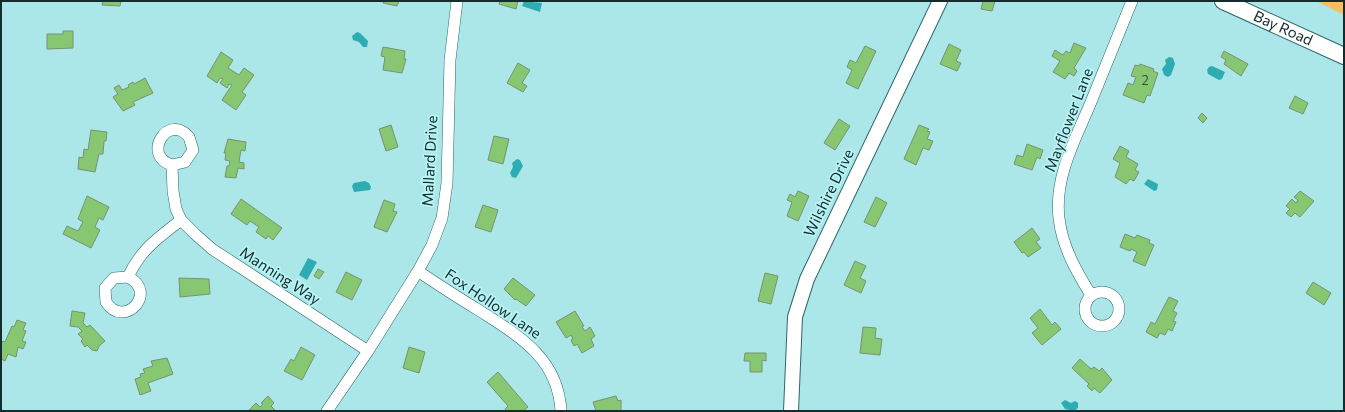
<svg xmlns="http://www.w3.org/2000/svg" width="1345" height="412" font-family="Commissioner,sans-serif">
  <style>
    .green { fill: #f6bf64 }
    .water { fill: #2dadb1 }
    .building { fill: #88c772; stroke: #78926f }
    .lines { fill: none; stroke-linecap: round; stroke-linejoin: round }
    .minor-casing { stroke: #2d6768; stroke-width: 12 }
    .tertiary-casing { stroke: #2d6768; stroke-width: 16 }
    .secondary-casing { stroke: #2d6768; stroke-width: 18 }
    .minor { stroke: #fff; stroke-width: 11 }
    .tertiary { stroke: #fff; stroke-width: 14 }
    .secondary { stroke: #fff; stroke-width: 16 }
    .labels { text-anchor: middle; stroke-width: 3.5; stroke-linejoin: round; paint-order: stroke }
    .number-label { font-size: 13px; fill: #31533e }
    .street-label { font-size: 15px; fill: #142c2d; stroke: #b8f4f5 }
  </style>
  <rect width="100%" height="100%" fill="#abe6e8"/>
  <path class="green" d="M 1316,1 L 1344,1 L 1344,15 Z"/>
  <path class="water" d="M 524,1 L 542,3 L 540,12 L 522,6 Z
    M 357,32 L 360,33 L 368,41 L 367,47 L 363,47 L 359,42 L 353,40 L 352,36 Z
    M 1169,57 L 1173,58 L 1175,64 L 1171,75 L 1168,77 L 1164,75 L 1162,69 L 1166,64 L 1165,60 Z
    M 1212,66 L 1225,72 L 1222,79 L 1219,80 L 1208,74 L 1207,70 L 1209,67 Z
    M 517,159 L 520,160 L 523,166 L 516,178 L 512,177 L 510,173 L 513,167 L 512,163 Z
    M 1148,179 L 1158,184 L 1157,190 L 1154,191 L 1144,184 Z
    M 365,181 L 369,183 L 371,187 L 370,190 L 354,192 L 352,186 L 354,183 Z
    M 308,258 L 317,262 L 307,280 L 299,275 Z
    M 1065,400 L 1071,403 L 1075,401 L 1078,403 L 1078,408 L 1074,411 L 1065,409 L 1061,403 Z"/>
  <path class="building" d="M 103,1 L 121,1 L 120,6 L 102,5 Z
    M 384,1 L 399,1 L 397,6 L 383,3 Z
    M 500,1 L 518,1 L 516,9 L 499,4 Z
    M 983,1 L 995,1 L 992,11 L 981,9 Z
    M 63,31 L 73,31 L 73,48 L 47,49 L 47,34 L 63,34 Z
    M 1074,43 L 1086,48 L 1074,68 L 1077,71 L 1074,76 L 1069,73 L 1065,79 L 1053,72 L 1060,61 L 1052,56 L 1055,50 L 1063,55 L 1066,51 L 1070,53 Z
    M 949,44 L 961,50 L 956,61 L 961,63 L 957,71 L 940,64 Z
    M 865,46 L 876,51 L 858,89 L 846,83 L 852,70 L 847,67 L 850,60 L 856,63 Z
    M 383,47 L 405,51 L 404,59 L 406,59 L 402,73 L 383,70 L 385,57 L 381,56 Z
    M 1224,51 L 1248,64 L 1241,76 L 1224,64 L 1226,60 L 1221,57 Z
    M 221,52 L 233,60 L 228,68 L 239,75 L 244,68 L 254,75 L 242,92 L 246,95 L 236,110 L 222,100 L 232,85 L 229,84 L 227,88 L 220,83 L 223,79 L 220,78 L 217,83 L 207,76 Z
    M 518,63 L 530,70 L 522,83 L 527,86 L 523,92 L 507,83 Z
    M 1140,64 L 1154,69 L 1153,71 L 1158,73 L 1150,96 L 1147,95 L 1144,103 L 1123,95 L 1128,83 L 1133,85 L 1136,77 L 1131,76 L 1135,65 L 1139,66 Z
    M 145,78 L 153,93 L 133,102 L 135,105 L 123,111 L 113,97 L 118,94 L 114,88 L 119,85 L 122,90 L 129,87 L 128,85 L 133,82 L 134,84 Z
    M 1295,96 L 1308,103 L 1303,114 L 1289,108 Z
    M 1202,113 L 1207,118 L 1203,123 L 1198,118 Z
    M 839,119 L 850,126 L 835,150 L 824,143 Z
    M 391,125 L 398,147 L 386,151 L 379,129 Z
    M 919,125 L 929,129 L 927,131 L 930,132 L 927,139 L 933,141 L 929,150 L 923,148 L 916,165 L 904,159 Z
    M 91,130 L 107,132 L 106,141 L 104,141 L 103,154 L 99,154 L 95,172 L 78,169 L 79,157 L 83,158 L 84,149 L 88,150 Z
    M 494,136 L 509,139 L 503,164 L 488,160 Z
    M 228,139 L 246,142 L 245,151 L 241,150 L 239,162 L 244,163 L 244,169 L 238,168 L 236,178 L 225,177 L 227,166 L 229,166 L 230,161 L 225,160 L 226,153 L 224,153 Z
    M 1027,144 L 1043,150 L 1040,159 L 1037,157 L 1032,170 L 1014,164 L 1017,155 L 1023,157 Z
    M 1120,146 L 1129,151 L 1126,157 L 1138,164 L 1135,170 L 1139,172 L 1134,181 L 1130,179 L 1126,184 L 1115,177 L 1120,163 L 1113,159 Z
    M 798,191 L 809,196 L 798,221 L 787,216 L 792,202 L 787,200 L 790,194 L 795,197 Z
    M 1300,191 L 1314,201 L 1300,217 L 1295,213 L 1291,217 L 1286,213 L 1290,209 L 1286,206 L 1292,199 L 1296,203 L 1298,200 L 1294,197 Z
    M 87,196 L 109,207 L 103,220 L 99,218 L 95,227 L 100,230 L 91,248 L 63,234 L 67,226 L 78,231 L 83,222 L 78,219 Z
    M 876,197 L 887,203 L 875,227 L 864,222 Z
    M 241,199 L 282,228 L 273,240 L 268,236 L 266,239 L 256,232 L 259,227 L 250,221 L 247,225 L 231,214 Z
    M 384,200 L 395,204 L 393,211 L 397,212 L 387,232 L 374,227 Z
    M 483,205 L 498,210 L 491,232 L 475,227 Z
    M 1032,228 L 1040,239 L 1036,242 L 1041,248 L 1028,257 L 1024,252 L 1022,253 L 1014,242 Z
    M 1125,234 L 1135,238 L 1137,235 L 1150,240 L 1149,243 L 1154,245 L 1145,266 L 1133,261 L 1137,252 L 1131,249 L 1130,251 L 1120,247 Z
    M 855,261 L 866,266 L 860,278 L 866,281 L 861,293 L 844,285 Z
    M 318,269 L 324,272 L 319,279 L 314,276 Z
    M 346,272 L 362,280 L 352,300 L 336,292 Z
    M 765,273 L 778,276 L 771,304 L 758,301 Z
    M 179,278 L 209,279 L 210,294 L 180,297 Z
    M 513,278 L 535,295 L 526,306 L 516,299 L 515,300 L 504,289 Z
    M 1313,282 L 1331,293 L 1324,305 L 1306,293 Z
    M 1169,297 L 1178,301 L 1173,311 L 1177,313 L 1173,321 L 1176,322 L 1172,331 L 1168,329 L 1165,335 L 1160,333 L 1157,338 L 1146,332 L 1151,322 L 1155,324 Z
    M 1040,309 L 1052,325 L 1055,322 L 1061,329 L 1042,345 L 1032,333 L 1038,328 L 1030,318 Z
    M 72,311 L 85,313 L 83,323 L 87,327 L 90,325 L 105,341 L 99,346 L 97,351 L 92,350 L 87,345 L 85,347 L 81,341 L 83,339 L 78,334 L 82,331 L 78,327 L 70,326 Z
    M 575,311 L 584,326 L 582,327 L 585,331 L 590,327 L 595,336 L 591,339 L 594,346 L 582,353 L 577,344 L 574,346 L 571,340 L 573,339 L 571,335 L 566,338 L 556,322 Z
    M 17,320 L 26,323 L 23,330 L 26,331 L 22,341 L 26,342 L 23,349 L 18,347 L 16,357 L 8,354 L 5,361 L 1,359 L 1,344 L 3,341 L 5,342 L 12,326 L 14,327 Z
    M 863,327 L 876,328 L 875,338 L 882,339 L 880,355 L 860,353 Z
    M 301,347 L 315,355 L 302,380 L 284,371 L 291,359 L 294,361 Z
    M 409,347 L 425,352 L 419,373 L 403,368 Z
    M 745,353 L 766,353 L 766,361 L 762,360 L 762,372 L 750,372 L 750,361 L 744,361 Z
    M 167,358 L 173,374 L 148,383 L 151,391 L 140,395 L 135,379 L 141,377 L 140,374 L 145,373 L 143,369 L 153,366 L 151,361 Z
    M 1080,359 L 1091,369 L 1094,367 L 1099,371 L 1102,368 L 1112,380 L 1100,393 L 1094,388 L 1092,391 L 1087,386 L 1089,384 L 1072,368 Z
    M 498,372 L 528,407 L 523,411 L 507,411 L 505,409 L 508,406 L 487,382 Z
    M 268,396 L 274,403 L 271,406 L 276,411 L 249,410 L 256,403 L 260,407 L 263,404 L 261,403 Z
    M 616,396 L 618,401 L 621,400 L 621,411 L 596,411 L 593,402 Z"/>
  <g class="lines">
    <defs>
      <path id="minor" d="M 172,165 L 185,162 L 193,150 L 189,137 C 168,112 141,156 172,165 L 173,191 L 176,209 L 181,220 L 195,234 L 212,249 L 368,351
        M 418,271 C 438,285 459,298 480,311 C 519,336 558,358 561,411
        M 128,277 L 114,278 L 105,288 L 106,302 C 124,330 159,292 128,277 C 141,249 158,238 181,220
        M1085 309a17 17 0 1 1 34 0a17 17 0 1 1-34 0Z
        M 1091,295 C 1076,271 1062,246 1059,218 C 1054,177 1076,138 1091,102 C 1105,68 1118,35 1132,1
        M 327,411 L 368,351 L 418,271 L 432,245 L 442,218 L 447,183 L 450,60 L 457,1"/>
      <path id="tertiary" d="M 791,411 L 795,317 L 807,279 L 940,1"/>
      <g id="secondary">
        <path id="s1" d="M 1223,1 L 1344,56"/>
      </g>
    </defs>
    <use href="#minor" class="minor-casing"/>
    <use href="#tertiary" class="tertiary-casing"/>
    <use href="#secondary" class="secondary-casing"/>
    <use href="#minor" class="minor"/>
    <use href="#tertiary" class="tertiary"/>
    <use href="#secondary" class="secondary"/>
  </g>
  <g class="labels">
    <g class="number-label">
      <text x="1145" y="85">2</text>
    </g>
    <g class="street-label">
      <text dy="5" stroke="none"><textPath href="#s1" startOffset="66">Bay Road</textPath></text>
      <text transform="translate(1069 120) rotate(-69)" y="5">Mayflower Lane</text>
      <text transform="translate(430 161) rotate(-87)" y="5">Mallard Drive</text>
      <text transform="translate(829 193) rotate(-64)" y="5">Wilshire Drive</text>
      <text transform="translate(280 276) rotate(33)" y="5">Manning Way</text>
      <text transform="translate(493 304) rotate(34)" y="5">Fox Hollow Lane</text>
    </g>
  </g>
  <rect width="1345" height="412" fill="none" stroke="#142c2d" stroke-width="4"/>
</svg>
